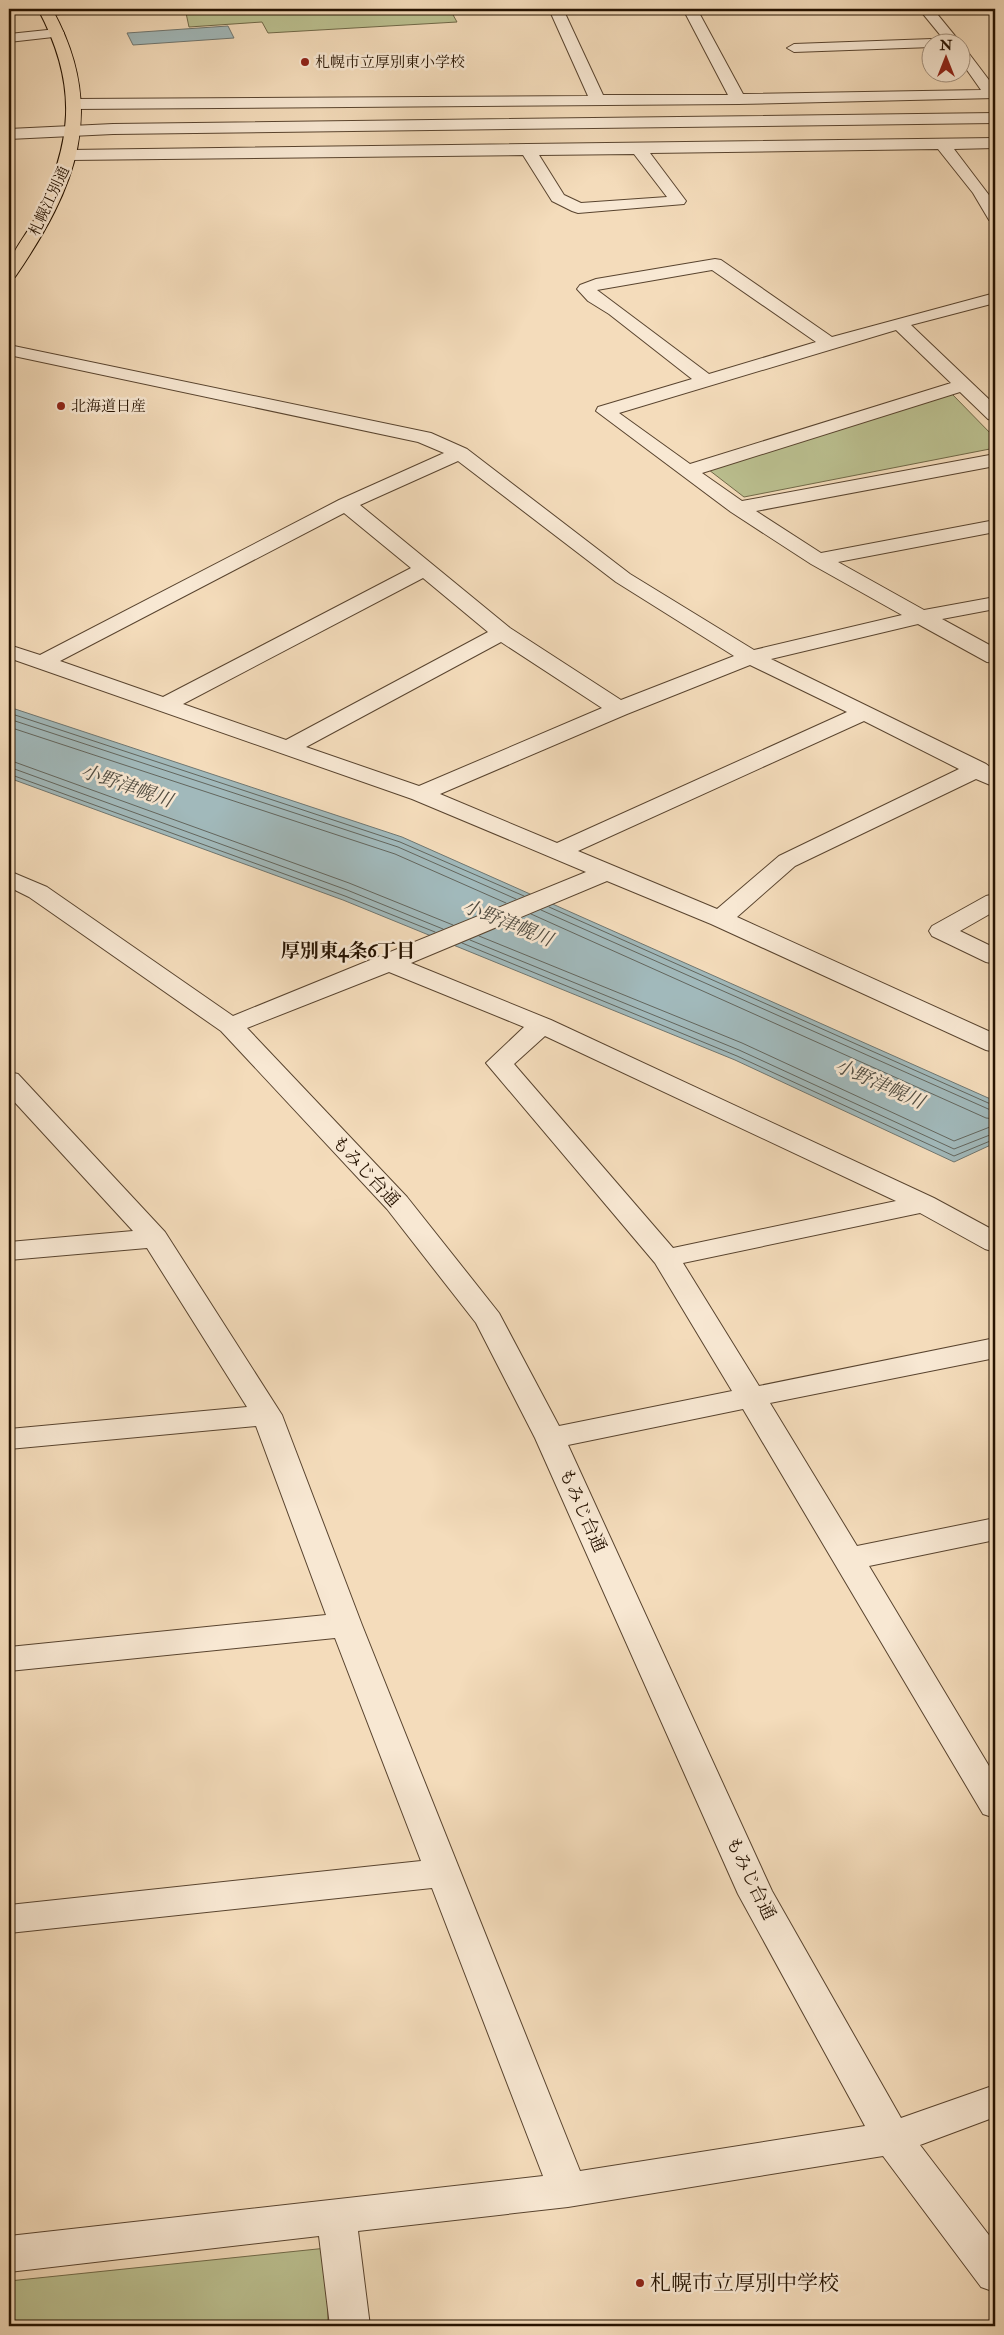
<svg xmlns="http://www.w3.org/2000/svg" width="1004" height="2335" font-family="'IM FELL Double Pica','Noto Serif JP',serif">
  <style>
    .green { fill: #bbc090; stroke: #706948 }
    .water { fill: #a1b9bb; stroke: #6f7670 }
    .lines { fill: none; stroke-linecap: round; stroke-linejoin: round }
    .shore { stroke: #63665e; stroke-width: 1 }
    .minor-casing { stroke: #59442f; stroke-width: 2 }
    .highway-casing { stroke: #251200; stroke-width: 2 }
    .minor { fill: #f8e8d3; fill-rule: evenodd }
    .highway { fill: #f4dcbb; fill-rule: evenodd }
    .poi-dot { fill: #8f2418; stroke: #f8e8d3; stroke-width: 2 }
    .labels { text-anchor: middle; stroke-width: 5; stroke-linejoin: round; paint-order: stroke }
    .far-poi-label { font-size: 15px; fill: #251200; stroke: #f8e8d3; text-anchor: start }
    .far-street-label { font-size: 15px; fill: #251200; stroke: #f8e8d3 }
    .street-label { font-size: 18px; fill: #251200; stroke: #f8e8d3 }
    .water-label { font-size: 19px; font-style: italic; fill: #504c41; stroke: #f8e8d3 }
    .neighbourhood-label { font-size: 19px; font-weight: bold; fill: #251200; stroke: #f8e8d3 }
    .near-poi-label { font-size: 21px; fill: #251200; stroke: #f8e8d3; text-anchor: start }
  </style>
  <rect width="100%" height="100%" fill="#f4dcbb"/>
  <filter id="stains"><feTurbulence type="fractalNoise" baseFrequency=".004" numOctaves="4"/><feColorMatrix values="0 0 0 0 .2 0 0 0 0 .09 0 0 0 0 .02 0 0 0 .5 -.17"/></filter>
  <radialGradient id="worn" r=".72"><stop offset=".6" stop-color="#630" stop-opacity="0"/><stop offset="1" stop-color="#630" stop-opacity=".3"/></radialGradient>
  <path class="green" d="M 241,9 L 470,9 L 471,11 L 452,13 L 457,22 L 268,33 L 262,22 L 189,27 L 186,13 Z
    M 952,394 L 995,438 L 995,448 L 744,497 L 709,470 Z
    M 327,2248 L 328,2326 L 9,2326 L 9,2281 Z"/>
  <path class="water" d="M 228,26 L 234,38 L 133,45 L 127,33 Z
    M 9,707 L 402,837 L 995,1101 L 995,1143 L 954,1162 L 735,1060 L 343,900 L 9,778 Z"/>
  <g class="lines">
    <path class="shore" d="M 9,713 L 400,842 L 524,896
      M 9,719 L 398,847 L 516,899
      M 9,727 L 395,854 L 506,903
      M 9,760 L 349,883 L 453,925
      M 9,767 L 347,890 L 443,929
      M 9,774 L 345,896 L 435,932
      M 549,907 L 995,1106
      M 541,910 L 995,1112
      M 531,914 L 986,1118 L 995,1119
      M 479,936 L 742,1043 L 954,1141 L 995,1125
      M 470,940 L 739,1050 L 954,1149 L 995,1133
      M 462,943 L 737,1056 L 954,1156 L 995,1139"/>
    <defs>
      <path id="minor" d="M 39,9 L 74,9 C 68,16 49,15 40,13 Z
        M 549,9 L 563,9 L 603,95 L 728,95 L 683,9 L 697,9 L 743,94 L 981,90 L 962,63 L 962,50 L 967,51 L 995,88 L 995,98 L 738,104 L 74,109 L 66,104 L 74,99 L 588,96 Z
        M 919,9 L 933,9 L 960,42 L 946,42 Z
        M 57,29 L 62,30 L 64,33 L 62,36 L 9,42 L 9,34 Z
        M 932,39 L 939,42 L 932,42 L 932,47 L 794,52 L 787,48 L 794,44 Z
        M 995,113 L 995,123 L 113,134 L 9,139 L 9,129 L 113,124 Z
        M 995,138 L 995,148 L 954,149 L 995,203 L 995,221 L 989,220 L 973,193 L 938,149 L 650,153 L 686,201 L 684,204 L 578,213 L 572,211 L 552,201 L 523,155 L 70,160 L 62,155 L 70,150 ZM 634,154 L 667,197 L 581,203 L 564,195 L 539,155 Z
        M 715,259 L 721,260 L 832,337 L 995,293 L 995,303 L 911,325 L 995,405 L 995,421 L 988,419 L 960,392 L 702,473 L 742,501 L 995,454 L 995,466 L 756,511 L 821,553 L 995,520 L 995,532 L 838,562 L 924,610 L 995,597 L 995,609 L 942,619 L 995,648 L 995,663 L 987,662 L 918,624 L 771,659 L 986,764 L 995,771 L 995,787 L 976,779 L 795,866 L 737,917 L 995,1034 L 995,1052 L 986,1050 L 711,924 L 607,881 L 411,963 L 551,1020 L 934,1198 L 995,1231 L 995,1252 L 985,1249 L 920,1213 L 683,1263 L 759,1386 L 995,1338 L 995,1358 L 770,1403 L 857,1546 L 995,1518 L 995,1540 L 869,1566 L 995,1776 L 995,1818 L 983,1814 L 743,1409 L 568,1445 L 772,1891 L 901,2118 L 995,2085 L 995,2117 L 920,2145 L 995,2243 L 995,2292 L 981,2287 L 883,2156 L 568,2207 L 358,2231 L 370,2326 L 330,2326 L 319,2236 L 9,2272 L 9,2236 L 543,2176 L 432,1888 L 9,1933 L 9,1905 L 421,1861 L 335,1638 L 9,1671 L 9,1647 L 326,1615 L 256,1426 L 9,1449 L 9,1429 L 247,1407 L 147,1248 L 9,1260 L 9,1242 L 133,1231 L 9,1096 L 9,1072 L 18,1074 L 165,1232 L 282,1415 L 362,1625 L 580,2171 L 865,2126 L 738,1894 L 535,1438 L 476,1323 L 387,1209 L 221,1031 L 29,897 L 9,887 L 9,871 L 47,887 L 233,1016 L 586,872 L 412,799 L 9,658 L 9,645 L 40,655 L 339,500 L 444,453 L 418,442 L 9,355 L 9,345 L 431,433 L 467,449 L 630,574 L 754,650 L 902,615 L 811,564 L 731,512 L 596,411 L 598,407 L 692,379 L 609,314 L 588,301 L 577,289 L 580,285 L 596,279 ZM 712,270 L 816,342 L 709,374 L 597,290 ZM 896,330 L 951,383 L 690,464 L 619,413 ZM 458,461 L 616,582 L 734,656 L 621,700 L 510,628 L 360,505 ZM 344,513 L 411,568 L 163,697 L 60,661 ZM 423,578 L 488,632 L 286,740 L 183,704 ZM 501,642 L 602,708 L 419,786 L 306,747 ZM 750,665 L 847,712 L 557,843 L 440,794 L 627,714 ZM 864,721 L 959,769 L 779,856 L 717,909 L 578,851 ZM 389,972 L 524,1027 L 486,1063 L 655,1263 L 732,1391 L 559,1426 L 499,1313 L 407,1197 L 247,1028 ZM 545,1036 L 896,1201 L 673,1248 L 514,1064 Z
        M 995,894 L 995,911 L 960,931 L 995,948 L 995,964 L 986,962 L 932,936 L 929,931 L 932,926 L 986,896 Z"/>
      <path id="highway" d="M 38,9 L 52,9 C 108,110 76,188 15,277 L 9,278 C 7,254 23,241 34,220 C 73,144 79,86 38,9 Z"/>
    </defs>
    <use href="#minor" class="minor-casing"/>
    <use href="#highway" class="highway-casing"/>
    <use href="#minor" class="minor"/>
    <use href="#highway" class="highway"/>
  </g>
  <g class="poi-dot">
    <circle cx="305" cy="62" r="5"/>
    <circle cx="61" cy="406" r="5"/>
    <circle cx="640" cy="2283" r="5"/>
  </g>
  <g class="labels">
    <g class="far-poi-label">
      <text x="315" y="67">札幌市立厚別東小学校</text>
      <text x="71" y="411">北海道日産</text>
    </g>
    <g class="far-street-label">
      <text transform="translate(49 201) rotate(-65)" y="5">札幌江別通</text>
    </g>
    <g class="street-label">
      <text transform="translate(366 1171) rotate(47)" y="6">もみじ台通</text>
      <text transform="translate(583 1510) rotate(66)" y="6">もみじ台通</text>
      <text transform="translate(751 1878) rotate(64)" y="6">もみじ台通</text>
    </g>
    <g class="water-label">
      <text transform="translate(127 785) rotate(19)" y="7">小野津幌川</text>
      <text transform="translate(508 922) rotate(22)" y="7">小野津幌川</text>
      <text transform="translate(880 1083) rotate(24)" y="7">小野津幌川</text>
    </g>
    <g class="neighbourhood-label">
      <text x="348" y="957">厚別東4条6丁目</text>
    </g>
    <g class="near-poi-label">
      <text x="650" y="2290">札幌市立厚別中学校</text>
    </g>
  </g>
  <rect width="1004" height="2335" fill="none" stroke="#f4dcbb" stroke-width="30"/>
  <rect x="10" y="10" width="984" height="2315" fill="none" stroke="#251200" stroke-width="2.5"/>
  <rect x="15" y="15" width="974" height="2305" fill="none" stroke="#251200"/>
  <g transform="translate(946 58)"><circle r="24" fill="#f8e8d3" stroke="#a4927f"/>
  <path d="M0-4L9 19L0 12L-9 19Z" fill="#8f2418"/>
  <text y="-8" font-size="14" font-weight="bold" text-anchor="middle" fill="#251200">N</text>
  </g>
  <rect width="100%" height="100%" filter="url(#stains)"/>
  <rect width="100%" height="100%" fill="url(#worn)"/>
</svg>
